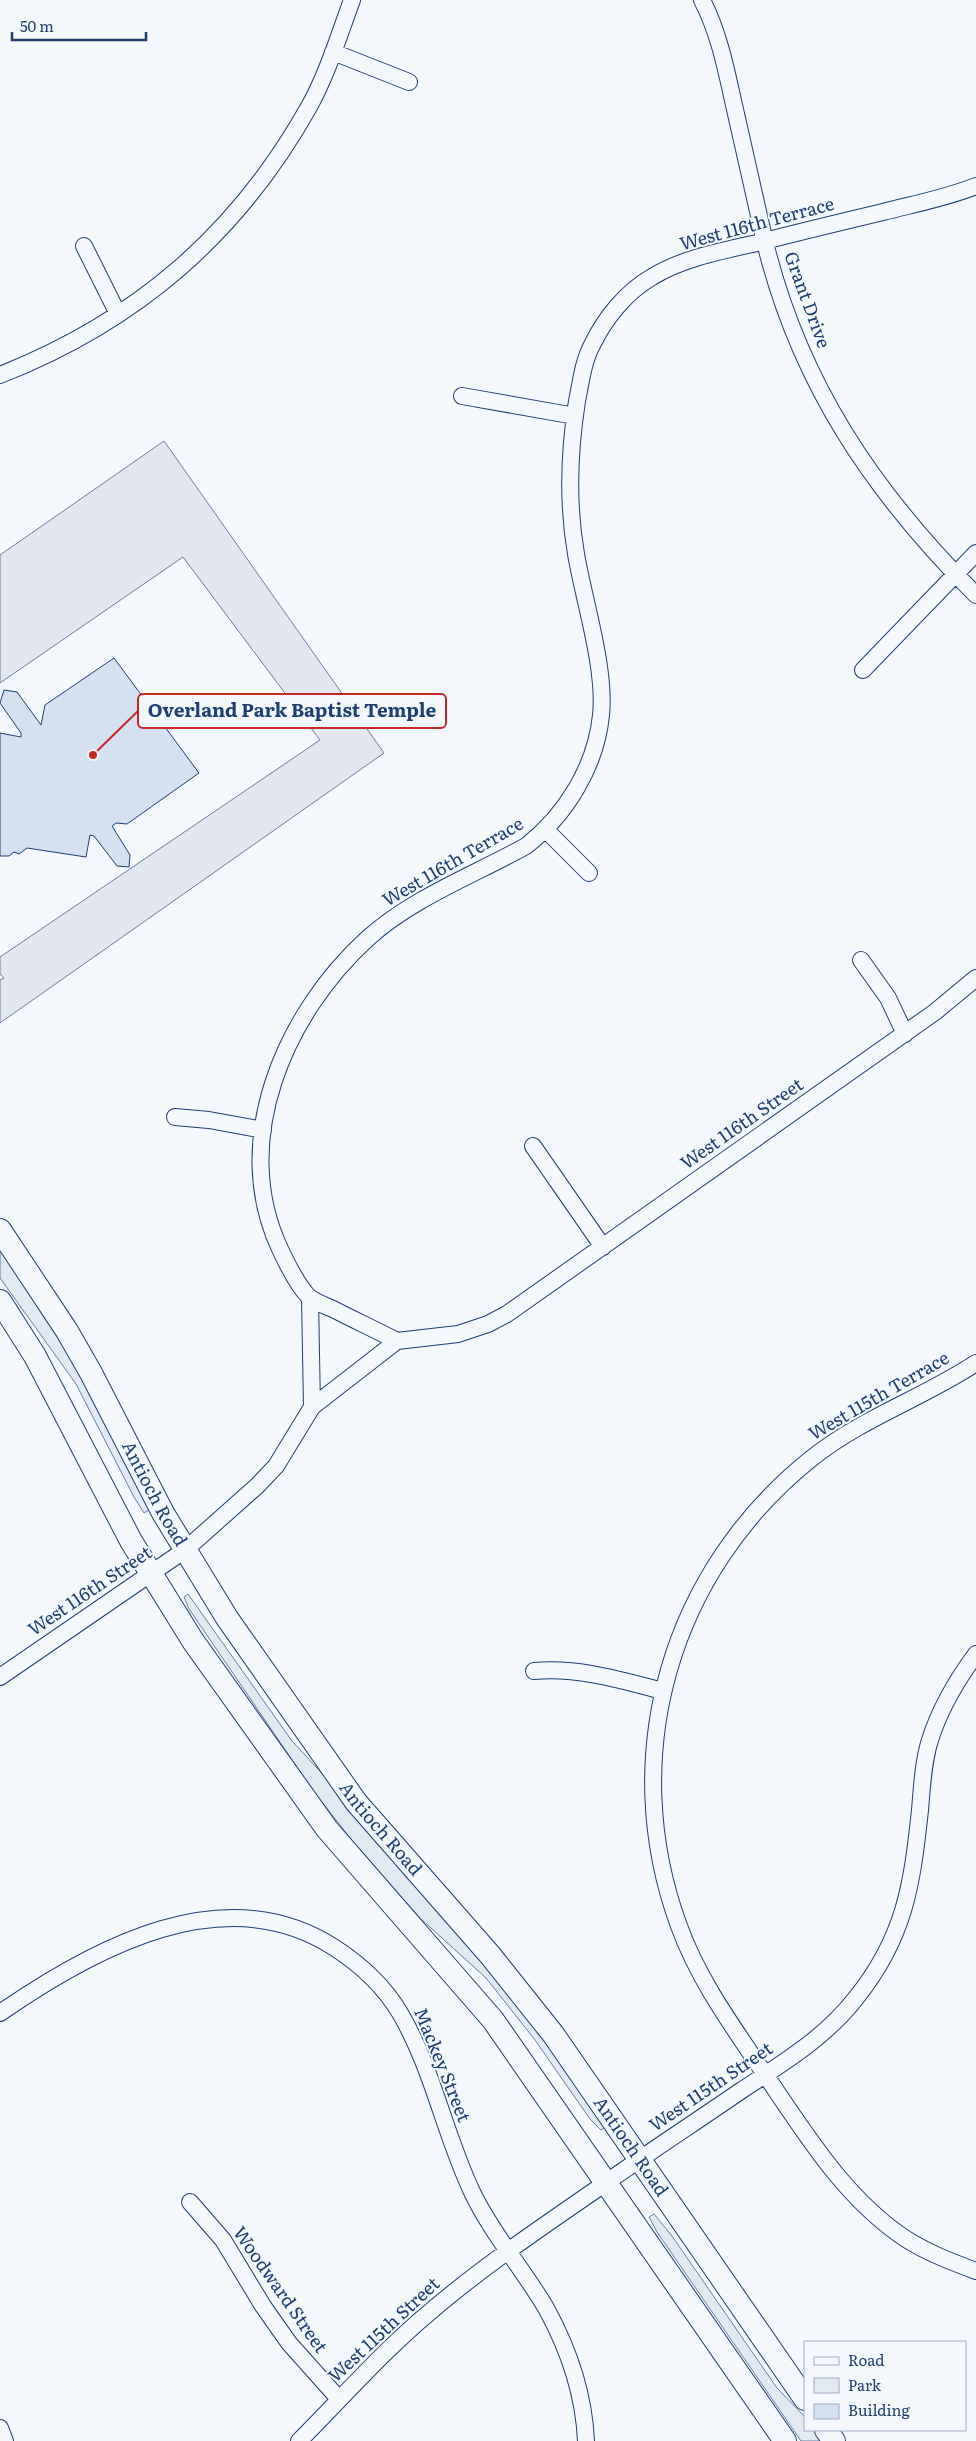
<svg xmlns="http://www.w3.org/2000/svg" width="976" height="2441" font-family="Literata,serif">
  <style>
    .green { fill: #e3e9f0; stroke: #687fa3 }
    .parking { fill: #e3e8f0; stroke: #687fa3 }
    .building { fill: #d5e0f0; stroke: #1d3f73 }
    .lines { fill: none; stroke-linecap: round; stroke-linejoin: round }
    .street-casing { stroke: #1d3f73; stroke-width: 18 }
    .secondary-casing { stroke: #1d3f73; stroke-width: 24 }
    .street { stroke: #f4f7fb; stroke-width: 16 }
    .secondary { stroke: #f4f7fb; stroke-width: 22 }
    .labels { text-anchor: middle; stroke-width: 4; stroke-linejoin: round; paint-order: stroke }
    .street-label { font-size: 18px; fill: #1d3f73; stroke: #f4f7fb }
    .leader { fill: none; stroke: #c62828; stroke-width: 2 }
    .callout-dot { fill: #c62828; stroke: #f4f7fb; stroke-width: 2 }
    .callout { fill: #f4f7fb; stroke: #c62828; stroke-width: 2 }
    .callout-label { font-size: 19px; text-anchor: middle; font-weight: bold; fill: #1d3f73 }
  </style>
  <rect width="100%" height="100%" fill="#f4f7fb"/>
  <path class="green" d="M 0,1245 L 64,1341 L 149,1510 L 144,1513 L 134,1497 L 76,1384 L 0,1278 Z
    M 188,1594 L 292,1741 L 329,1781 L 522,2008 L 605,2127 L 601,2130 L 590,2119 L 535,2040 L 486,1978 L 420,1918 L 351,1839 L 314,1792 L 189,1609 L 184,1597 Z
    M 654,2214 L 672,2236 L 777,2388 L 805,2417 L 805,2430 L 815,2430 L 824,2441 L 801,2441 L 657,2232 L 649,2217 Z"/>
  <path class="parking" d="M 164,441 L 384,753 L 0,1023 L 0,980 L 4,978 L 0,974 L 0,957 L 320,740 L 183,557 L 0,683 L 0,555 Z"/>
  <path class="building" d="M 114,658 L 199,773 L 127,824 L 116,823 L 112,826 L 130,855 L 129,867 L 117,866 L 94,836 L 90,835 L 86,857 L 27,848 L 19,854 L 14,852 L 9,856 L 0,856 L 0,733 L 21,737 L 21,733 L 0,703 L 4,690 L 17,692 L 41,725 L 45,705 Z"/>
  <g class="lines">
    <defs>
      <path id="street" d="M 702,0 C 719,33 726,69 734,105 C 744,149 754,194 764,238 C 798,382 873,492 976,595
        M 333,52 L 409,82
        M 84,246 L 118,314
        M 0,375 C 137,321 238,234 310,105 C 328,72 339,35 352,0
        M 462,396 L 575,416
        M 863,670 L 976,553
        M 546,830 L 589,873
        M 861,960 L 888,998 L 905,1034
        M 175,1117 L 209,1120 L 263,1130
        M 533,1146 L 603,1247
        M 310,1298 L 312,1407
        M 397,1341 C 376,1330 354,1320 333,1309 C 326,1306 315,1302 309,1297 C 297,1285 287,1264 280,1249 C 229,1141 285,1014 367,939 C 412,898 474,875 526,846 C 566,815 596,766 601,715 C 606,669 584,601 576,554 C 567,502 569,452 577,401 C 581,382 583,362 592,345 C 605,318 626,292 652,277 C 683,258 721,251 757,243 C 799,232 841,222 883,212 C 914,204 946,198 976,186
        M 976,1363 C 923,1398 862,1418 812,1458 C 671,1570 616,1755 679,1926 C 697,1976 728,2020 758,2064 C 801,2126 841,2196 906,2239 C 928,2253 952,2262 976,2271
        M 534,1671 C 578,1667 621,1680 663,1691
        M 0,1677 L 185,1550 L 257,1486 L 276,1466 L 312,1407 L 397,1341 L 458,1334 L 488,1324 L 507,1314 L 935,1012 L 976,978
        M 0,2013 C 94,1948 225,1876 335,1948 C 361,1965 384,1986 400,2013 C 433,2069 445,2136 473,2194 C 493,2235 523,2269 546,2308 C 568,2348 584,2395 586,2441
        M 190,2202 L 223,2240 L 263,2306 L 289,2343 L 339,2399
        M 0,2428 L 5,2441
        M 299,2441 C 343,2397 383,2351 431,2311 C 486,2264 548,2223 607,2182 C 651,2151 697,2121 742,2090 C 783,2063 826,2037 856,1998 C 905,1937 912,1885 920,1810 C 922,1787 923,1762 930,1740 C 940,1708 956,1681 976,1654"/>
      <g id="secondary">
        <path id="s1" d="M 0,1230 L 67,1331 L 91,1373 L 163,1513 L 227,1618 L 356,1802 L 490,1955 L 553,2034 L 805,2399"/>
        <path d="M 0,1301 L 35,1356 L 131,1541 L 193,1641 L 327,1829 L 493,2020 L 785,2441"/>
        <path d="M 826,2430 L 834,2441"/>
      </g>
    </defs>
    <use href="#street" class="street-casing"/>
    <use href="#secondary" class="secondary-casing"/>
    <use href="#street" class="street"/>
    <use href="#secondary" class="secondary"/>
  </g>
  <g class="labels">
    <g class="street-label">
      <text transform="translate(757 224) rotate(-15)" y="6">West 116th Terrace</text>
      <text transform="translate(807 300) rotate(70)" y="6">Grant Drive</text>
      <text transform="translate(453 862) rotate(-30)" y="6">West 116th Terrace</text>
      <text transform="translate(742 1124) rotate(-35)" y="6">West 116th Street</text>
      <text transform="translate(879 1396) rotate(-30)" y="6">West 115th Terrace</text>
      <text dy="6" stroke="none"><textPath href="#s1" startOffset="306">Antioch Road</textPath></text>
      <text transform="translate(90 1591) rotate(-34)" y="6">West 116th Street</text>
      <text dy="6" stroke="none"><textPath href="#s1" startOffset="711">Antioch Road</textPath></text>
      <text transform="translate(442 2065) rotate(68)" y="6">Mackey Street</text>
      <text transform="translate(711 2087) rotate(-34)" y="6">West 115th Street</text>
      <text dy="6" stroke="none"><textPath href="#s1" startOffset="1116">Antioch Road</textPath></text>
      <text transform="translate(280 2290) rotate(55)" y="6">Woodward Street</text>
      <text transform="translate(384 2330) rotate(-43)" y="6">West 115th Street</text>
    </g>
  </g>
  <path class="leader" d="M93 755L138 711"/>
  <circle class="callout-dot" cx="93" cy="755" r="5"/>
  <rect class="callout" x="138" y="694" width="308" height="34" rx="5"/>
  <g class="callout-label">
    <text x="292" y="717">Overland Park Baptist Temple</text>
  </g>
  <rect x="804" y="2341" width="162" height="90" fill="#f4f7fb" stroke="#9eadc5"/>
  <rect x="814" y="2357" width="25" height="8" fill="#f4f7fb" stroke="#9eadc5"/>
  <text x="848" y="2366" font-size="15" fill="#1d3f73">Road</text>
  <rect x="814" y="2378" width="25" height="15" fill="#e3e9f0" stroke="#9eadc5"/>
  <text x="848" y="2391" font-size="15" fill="#1d3f73">Park</text>
  <rect x="814" y="2404" width="25" height="15" fill="#d5e0f0" stroke="#9eadc5"/>
  <text x="848" y="2416" font-size="15" fill="#1d3f73">Building</text>
  <path d="M12 32v8h134v-8" fill="none" stroke="#1d3f73" stroke-width="2.5"/>
  <text x="20" y="32" font-size="15" fill="#1d3f73" stroke="#f4f7fb" stroke-width="4" paint-order="stroke">50 m</text>
</svg>
